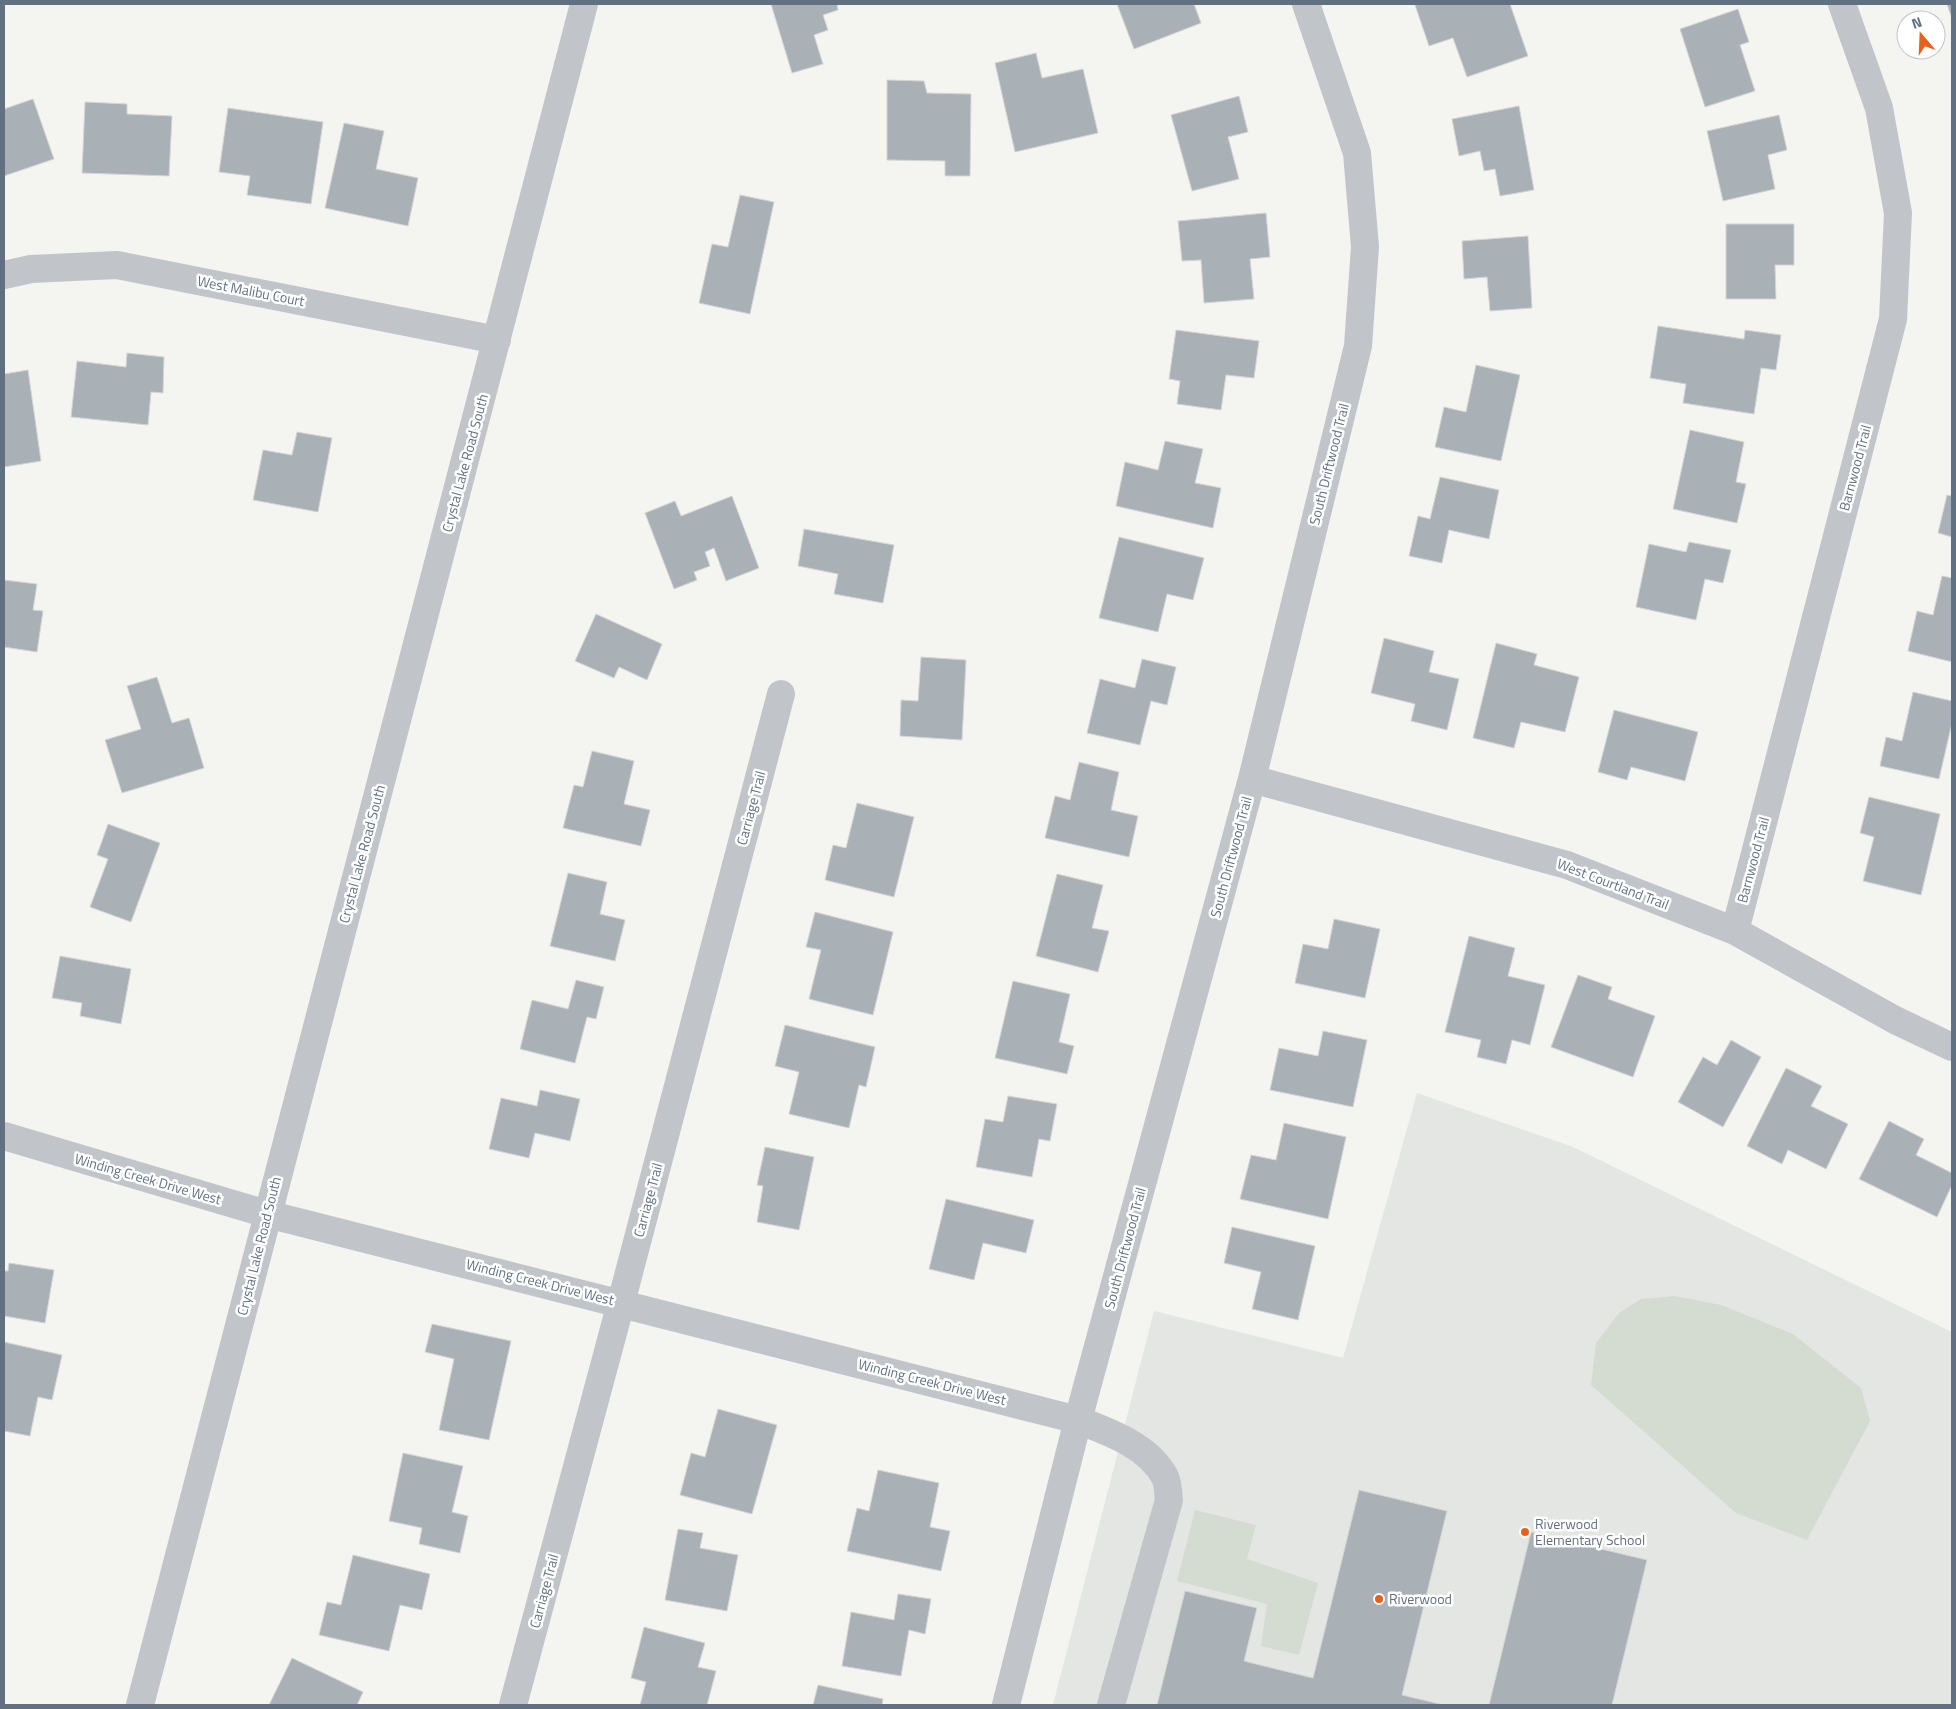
<svg xmlns="http://www.w3.org/2000/svg" width="1956" height="1709" font-family="'Titillium Web',sans-serif">
  <style>
    .built { fill: #e4e6e3 }
    .green { fill: #d4dbd1 }
    .building { fill: #a9b1b7; stroke: #d5d5d3 }
    .lines { fill: none; stroke-linecap: round; stroke-linejoin: round }
    .minor { stroke: #c1c4c8; stroke-width: 28 }
    .poi-dot { fill: #e9601c; stroke: #fff; stroke-width: 2 }
    .labels { text-anchor: middle; stroke-width: 5; stroke-linejoin: round; paint-order: stroke }
    .street-label { font-size: 14px; fill: #627182; stroke: #fff }
    .poi-label { font-size: 14px; fill: #627182; stroke: #fff; text-anchor: start }
  </style>
  <rect width="100%" height="100%" fill="#f4f4f0"/>
  <path class="built" d="M 1417,1093 L 1573,1147 L 1952,1332 L 1952,1705 L 1053,1705 L 1154,1311 L 1343,1358 Z"/>
  <path class="green" d="M 1675,1296 L 1721,1305 L 1793,1334 L 1861,1388 L 1870,1421 L 1807,1540 L 1736,1513 L 1591,1385 L 1596,1343 L 1619,1313 L 1641,1299 Z
    M 1195,1510 L 1256,1525 L 1247,1559 L 1318,1583 L 1299,1655 L 1261,1646 L 1267,1604 L 1177,1581 Z"/>
  <path class="building" d="M 771,4 L 837,4 L 838,10 L 823,15 L 828,30 L 814,35 L 823,64 L 792,73 Z
    M 1117,4 L 1194,4 L 1201,23 L 1134,49 Z
    M 1419,4 L 1510,4 L 1528,56 L 1467,77 L 1453,38 L 1429,46 L 1415,5 Z
    M 1947,4 L 1952,4 L 1952,19 Z
    M 1738,9 L 1749,42 L 1740,45 L 1755,91 L 1705,107 L 1680,29 Z
    M 1036,53 L 1042,78 L 1083,69 L 1098,133 L 1015,152 L 995,63 Z
    M 887,80 L 924,81 L 927,93 L 971,94 L 970,176 L 945,176 L 945,161 L 887,160 Z
    M 1239,96 L 1248,132 L 1228,137 L 1239,179 L 1192,191 L 1171,115 Z
    M 33,99 L 54,159 L 4,176 L 4,109 Z
    M 85,102 L 127,104 L 127,114 L 172,116 L 169,176 L 82,173 Z
    M 1519,106 L 1534,190 L 1500,196 L 1495,169 L 1484,171 L 1480,151 L 1459,156 L 1452,119 Z
    M 228,108 L 323,122 L 311,204 L 247,195 L 250,176 L 219,172 Z
    M 1779,115 L 1787,150 L 1768,155 L 1775,189 L 1723,201 L 1707,131 Z
    M 344,123 L 384,131 L 376,169 L 418,178 L 408,226 L 325,208 Z
    M 740,195 L 774,202 L 750,314 L 699,303 L 712,244 L 728,247 Z
    M 1266,213 L 1270,257 L 1250,259 L 1254,299 L 1204,303 L 1201,260 L 1182,261 L 1178,221 Z
    M 1726,224 L 1794,224 L 1794,265 L 1775,265 L 1776,299 L 1726,299 Z
    M 1528,236 L 1532,308 L 1490,311 L 1487,277 L 1464,279 L 1462,241 Z
    M 1658,326 L 1744,339 L 1745,330 L 1781,335 L 1776,370 L 1761,368 L 1754,414 L 1683,403 L 1686,384 L 1650,378 Z
    M 1176,330 L 1259,341 L 1254,378 L 1226,375 L 1221,410 L 1177,404 L 1180,381 L 1169,379 Z
    M 127,353 L 164,357 L 163,393 L 151,392 L 148,425 L 71,417 L 77,361 L 126,367 Z
    M 1476,365 L 1520,375 L 1501,461 L 1435,447 L 1444,407 L 1466,412 Z
    M 28,370 L 41,461 L 4,467 L 4,374 Z
    M 1690,430 L 1744,442 L 1736,482 L 1746,484 L 1737,523 L 1673,509 Z
    M 297,432 L 332,438 L 318,512 L 253,500 L 263,450 L 292,455 Z
    M 1165,441 L 1203,449 L 1195,483 L 1221,488 L 1213,528 L 1116,506 L 1125,462 L 1158,470 Z
    M 1440,477 L 1499,490 L 1489,539 L 1449,530 L 1442,563 L 1409,556 L 1418,516 L 1430,519 Z
    M 1947,495 L 1952,496 L 1952,537 L 1938,533 Z
    M 732,496 L 759,568 L 726,581 L 714,548 L 705,552 L 710,566 L 694,572 L 697,580 L 674,589 L 645,513 L 675,501 L 681,516 Z
    M 804,529 L 894,545 L 883,603 L 834,594 L 838,574 L 798,566 Z
    M 1119,537 L 1204,558 L 1193,600 L 1167,594 L 1158,632 L 1099,618 Z
    M 1689,542 L 1731,550 L 1723,583 L 1705,579 L 1696,620 L 1636,607 L 1649,544 L 1686,552 Z
    M 1942,576 L 1952,578 L 1952,662 L 1908,651 L 1917,611 L 1933,615 Z
    M 4,580 L 37,584 L 33,610 L 43,611 L 37,652 L 4,647 Z
    M 596,614 L 662,644 L 647,680 L 619,667 L 614,678 L 575,661 Z
    M 1384,638 L 1434,651 L 1429,672 L 1459,679 L 1447,730 L 1411,721 L 1415,704 L 1371,693 Z
    M 1496,643 L 1537,654 L 1534,665 L 1579,677 L 1565,732 L 1521,722 L 1514,748 L 1473,738 Z
    M 921,657 L 966,660 L 962,740 L 900,736 L 901,700 L 918,701 Z
    M 1142,659 L 1176,667 L 1167,705 L 1151,701 L 1140,745 L 1087,733 L 1100,679 L 1135,688 Z
    M 157,677 L 172,723 L 189,718 L 204,768 L 122,793 L 105,740 L 141,729 L 127,686 Z
    M 1913,692 L 1952,701 L 1952,723 L 1939,779 L 1880,766 L 1886,737 L 1902,741 Z
    M 1614,710 L 1698,732 L 1685,781 L 1631,767 L 1627,780 L 1598,772 Z
    M 592,751 L 634,761 L 624,804 L 650,810 L 641,846 L 563,828 L 574,785 L 583,787 Z
    M 1079,762 L 1119,772 L 1111,810 L 1138,816 L 1129,857 L 1045,838 L 1055,796 L 1070,800 Z
    M 1869,797 L 1940,814 L 1921,895 L 1863,881 L 1874,837 L 1860,833 Z
    M 857,803 L 914,817 L 894,897 L 825,880 L 833,845 L 846,848 Z
    M 108,824 L 160,843 L 131,922 L 90,907 L 108,859 L 97,855 Z
    M 568,873 L 607,882 L 600,914 L 625,920 L 615,961 L 550,946 Z
    M 1057,874 L 1103,885 L 1092,928 L 1109,931 L 1098,972 L 1036,956 Z
    M 815,912 L 893,932 L 873,1015 L 809,999 L 821,950 L 806,947 Z
    M 1334,919 L 1380,929 L 1365,998 L 1295,983 L 1303,944 L 1328,949 Z
    M 1469,936 L 1515,948 L 1508,976 L 1545,985 L 1530,1045 L 1512,1040 L 1506,1064 L 1477,1057 L 1481,1040 L 1445,1032 Z
    M 60,956 L 131,969 L 121,1024 L 80,1016 L 82,1003 L 52,998 Z
    M 1578,975 L 1612,987 L 1608,999 L 1655,1016 L 1633,1077 L 1551,1047 Z
    M 576,980 L 604,987 L 596,1019 L 587,1017 L 575,1063 L 520,1049 L 532,1000 L 568,1009 Z
    M 1013,981 L 1070,994 L 1059,1042 L 1074,1046 L 1067,1074 L 995,1058 Z
    M 785,1025 L 875,1047 L 866,1087 L 859,1085 L 849,1128 L 789,1114 L 799,1072 L 775,1066 Z
    M 1323,1031 L 1367,1040 L 1353,1107 L 1270,1090 L 1279,1048 L 1318,1056 Z
    M 1731,1040 L 1761,1057 L 1723,1127 L 1678,1102 L 1703,1057 L 1717,1065 Z
    M 1786,1068 L 1822,1086 L 1811,1106 L 1848,1124 L 1826,1169 L 1788,1150 L 1782,1164 L 1747,1146 Z
    M 540,1090 L 580,1099 L 570,1141 L 535,1133 L 529,1158 L 489,1149 L 501,1098 L 537,1106 Z
    M 1008,1096 L 1057,1104 L 1050,1141 L 1039,1139 L 1032,1177 L 976,1167 L 985,1119 L 1003,1122 Z
    M 1889,1121 L 1924,1139 L 1916,1155 L 1952,1173 L 1952,1185 L 1937,1217 L 1859,1179 Z
    M 1284,1123 L 1346,1137 L 1328,1219 L 1240,1199 L 1251,1155 L 1276,1160 Z
    M 765,1147 L 814,1157 L 799,1230 L 757,1222 L 763,1186 L 757,1185 Z
    M 946,1199 L 1034,1220 L 1026,1253 L 983,1243 L 974,1280 L 929,1269 Z
    M 1232,1227 L 1315,1246 L 1298,1320 L 1252,1309 L 1261,1272 L 1224,1263 Z
    M 9,1263 L 54,1270 L 45,1323 L 4,1316 L 4,1271 L 8,1271 Z
    M 432,1324 L 511,1341 L 489,1440 L 439,1430 L 454,1359 L 425,1352 Z
    M 4,1342 L 62,1355 L 52,1400 L 38,1397 L 30,1436 L 4,1431 Z
    M 718,1409 L 777,1425 L 752,1514 L 680,1495 L 691,1453 L 705,1457 Z
    M 403,1453 L 463,1466 L 452,1512 L 468,1516 L 460,1553 L 419,1544 L 422,1528 L 389,1521 Z
    M 878,1470 L 939,1483 L 930,1527 L 950,1531 L 941,1571 L 847,1551 L 857,1508 L 869,1511 Z
    M 1359,1490 L 1447,1511 L 1402,1695 L 1444,1705 L 1157,1705 L 1185,1591 L 1257,1608 L 1244,1661 L 1313,1678 Z
    M 678,1529 L 703,1533 L 700,1548 L 738,1555 L 727,1611 L 665,1600 Z
    M 1531,1532 L 1647,1560 L 1612,1705 L 1489,1705 Z
    M 353,1555 L 430,1574 L 422,1610 L 400,1605 L 389,1651 L 319,1635 L 327,1602 L 341,1605 Z
    M 898,1594 L 931,1599 L 925,1634 L 909,1630 L 901,1676 L 842,1666 L 851,1612 L 894,1620 Z
    M 644,1627 L 705,1643 L 698,1667 L 716,1671 L 707,1705 L 640,1705 L 646,1682 L 631,1678 Z
    M 292,1658 L 363,1692 L 357,1705 L 269,1705 Z
    M 818,1685 L 883,1699 L 882,1705 L 813,1705 Z"/>
  <g class="lines">
    <path class="minor" d="M 4,275 L 31,269 L 117,265 L 497,340
      M 1252,779 L 1567,865 L 1735,931 L 1895,1020 L 1952,1047
      M 1735,931 L 1893,319 L 1898,213 L 1879,108 L 1842,4
      M 4,1136 L 267,1214 L 1078,1420 C 1109,1432 1149,1446 1165,1477 C 1168,1483 1168,1493 1169,1500 L 1111,1705
      M 140,1705 L 584,4
      M 513,1705 L 621,1303 L 781,694
      M 1006,1705 L 1078,1420 L 1252,779 L 1358,346 L 1365,247 L 1357,153 L 1306,4"/>
  </g>
  <g class="poi-dot">
    <circle cx="1525" cy="1532" r="5"/>
    <circle cx="1379" cy="1599" r="5"/>
  </g>
  <g class="labels">
    <g class="street-label">
      <text transform="translate(251 291) rotate(11)" y="5">West Malibu Court</text>
      <text transform="translate(465 463) rotate(-75)" y="5">Crystal Lake Road South</text>
      <text transform="translate(1329 464) rotate(-76)" y="5">South Driftwood Trail</text>
      <text transform="translate(1855 468) rotate(-75)" y="5">Barnwood Trail</text>
      <text transform="translate(751 808) rotate(-75)" y="5">Carriage Trail</text>
      <text transform="translate(362 854) rotate(-75)" y="5">Crystal Lake Road South</text>
      <text transform="translate(1231 857) rotate(-75)" y="5">South Driftwood Trail</text>
      <text transform="translate(1753 860) rotate(-75)" y="5">Barnwood Trail</text>
      <text transform="translate(1613 884) rotate(21)" y="5">West Courtland Trail</text>
      <text transform="translate(148 1179) rotate(16)" y="5">Winding Creek Drive West</text>
      <text transform="translate(648 1200) rotate(-75)" y="5">Carriage Trail</text>
      <text transform="translate(259 1246) rotate(-76)" y="5">Crystal Lake Road South</text>
      <text transform="translate(1125 1248) rotate(-75)" y="5">South Driftwood Trail</text>
      <text transform="translate(540 1282) rotate(14)" y="5">Winding Creek Drive West</text>
      <text transform="translate(932 1382) rotate(14)" y="5">Winding Creek Drive West</text>
      <text transform="translate(544 1591) rotate(-75)" y="5">Carriage Trail</text>
    </g>
    <g class="poi-label">
      <text x="1535" y="1529">Riverwood<tspan x="1535" dy="16">Elementary School</tspan></text>
      <text x="1389" y="1604">Riverwood</text>
    </g>
  </g>
  <rect width="1956" height="1709" fill="none" stroke="#627182" stroke-width="10"/>
  <g transform="translate(1921 35) rotate(341)"><circle r="24" fill="#ffffff" stroke="#c0c6cd"/>
  <path d="M0-4L9 19L0 12L-9 19Z" fill="#e9601c"/>
  <text y="-8" font-size="14" font-weight="bold" text-anchor="middle" fill="#627182">N</text>
  </g>
</svg>
